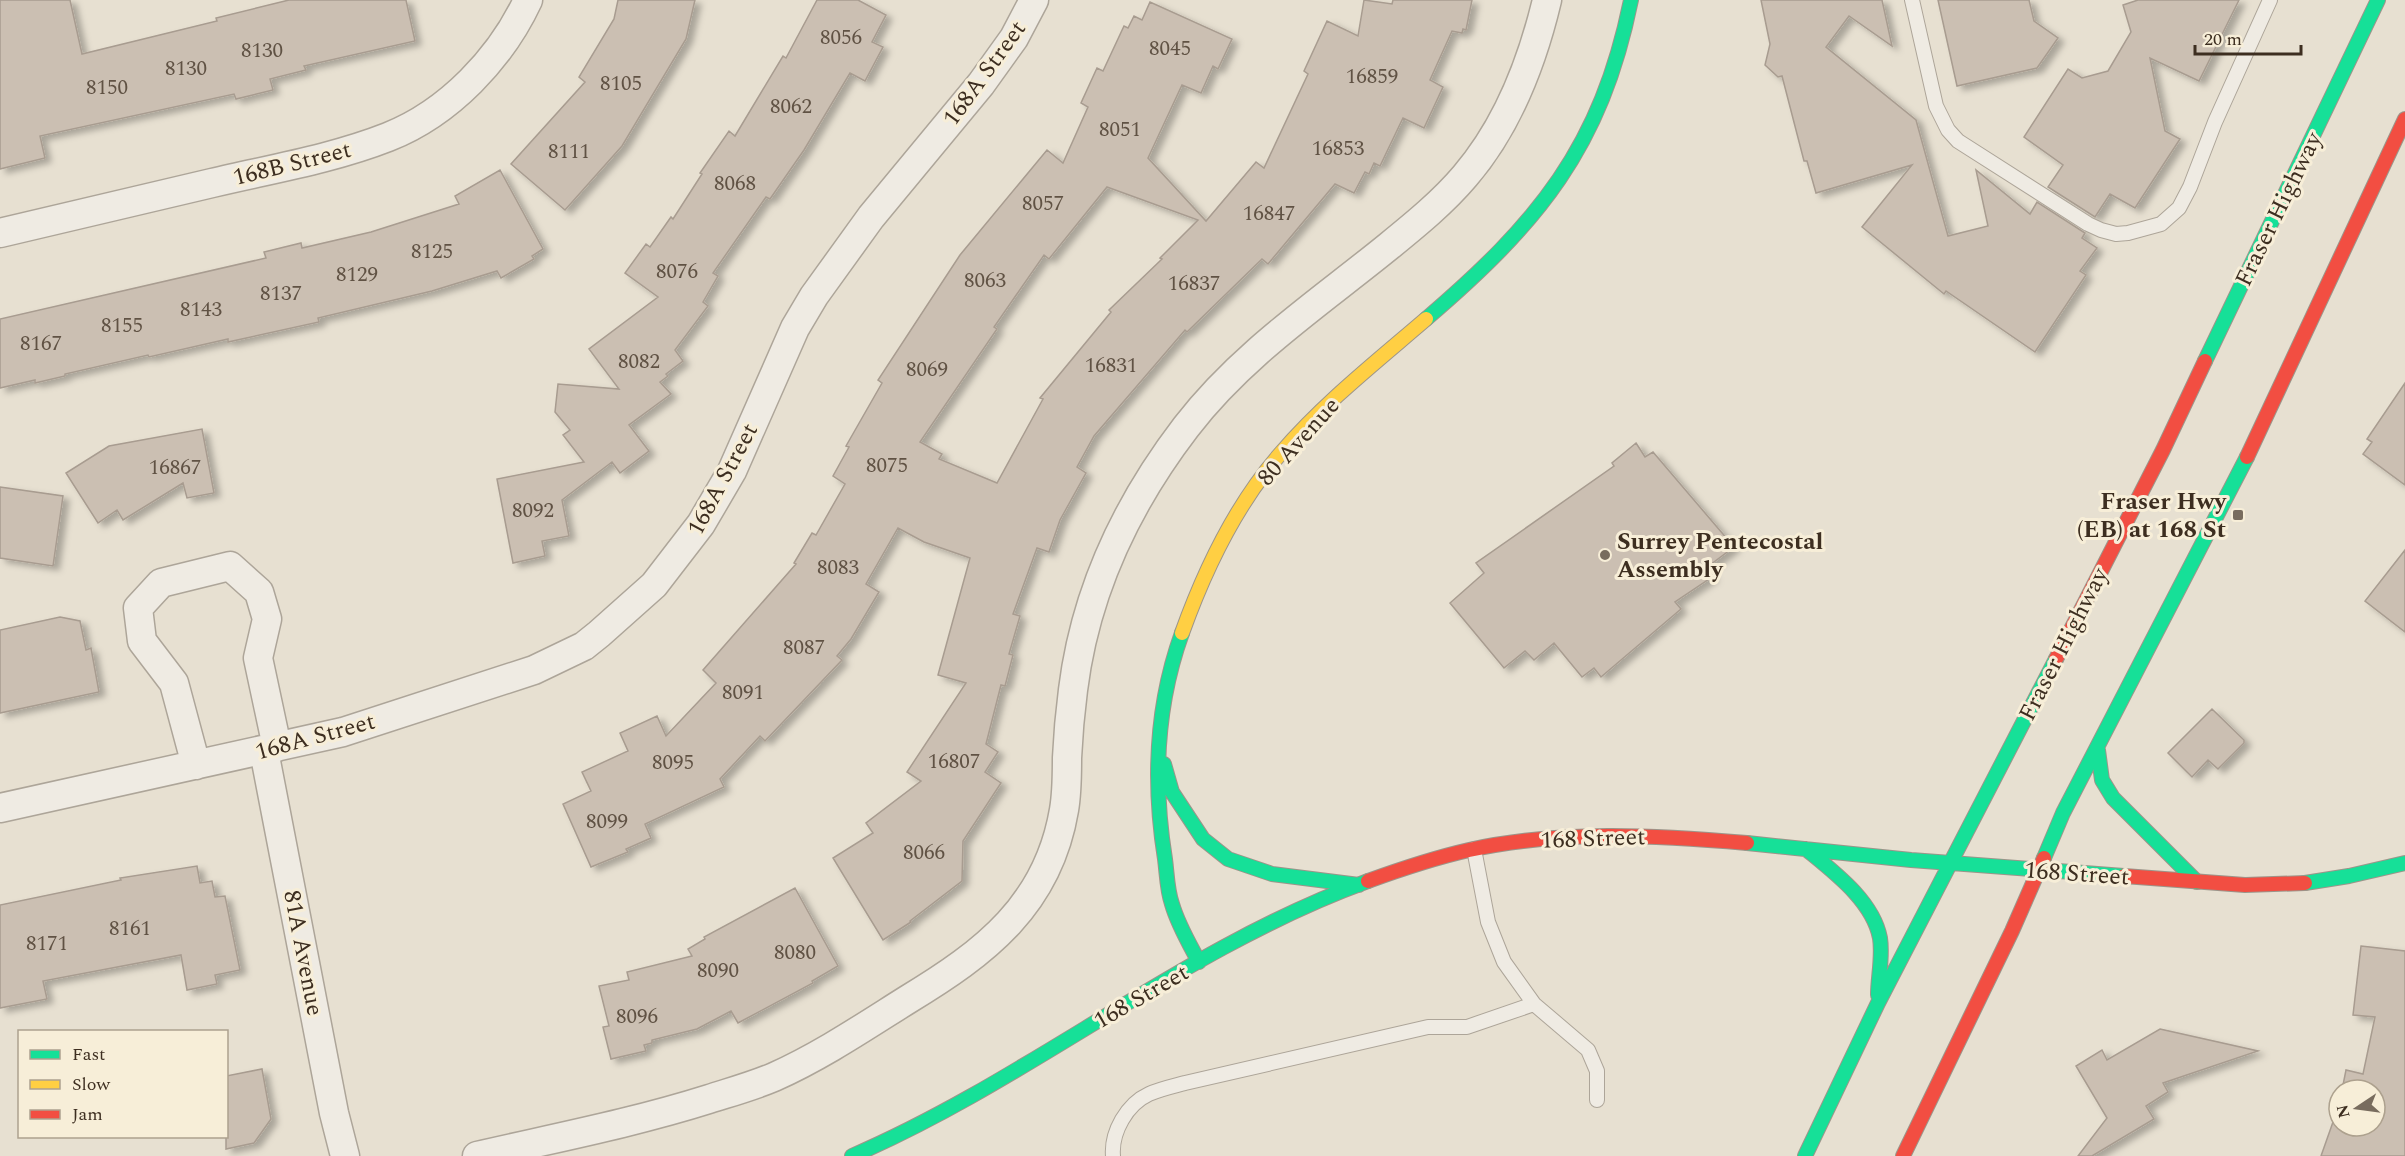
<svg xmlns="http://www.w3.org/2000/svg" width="2405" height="1156" font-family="Spectral,serif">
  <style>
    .building { fill: #cbbfb2; stroke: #a89c90; stroke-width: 1.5; fill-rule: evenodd; filter: url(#shadow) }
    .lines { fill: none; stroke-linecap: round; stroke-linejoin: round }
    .lane-casing { stroke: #ada599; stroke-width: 16 }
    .street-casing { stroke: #ada599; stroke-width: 31 }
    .fast-casing { stroke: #9c958a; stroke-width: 16 }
    .slow-casing { stroke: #9c958a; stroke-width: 16 }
    .jam-casing { stroke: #9c958a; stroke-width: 16 }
    .lane { stroke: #efebe3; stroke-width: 14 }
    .street { stroke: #efebe3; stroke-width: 28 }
    .fast { stroke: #16e098; stroke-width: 14 }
    .slow { stroke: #ffcf43; stroke-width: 14 }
    .jam { stroke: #f24e42; stroke-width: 14 }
    .poi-dot { fill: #786c5e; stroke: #f7eed8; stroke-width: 2 }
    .labels { text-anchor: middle; stroke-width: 6; stroke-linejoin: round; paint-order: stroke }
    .number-label { font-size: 21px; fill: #605244 }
    .street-label { font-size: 24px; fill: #3d2e20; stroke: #f7eed8 }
    .poi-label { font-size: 24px; font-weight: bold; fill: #3d2e20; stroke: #f7eed8; text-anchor: end }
  </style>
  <defs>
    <filter id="shadow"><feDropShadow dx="6" dy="4" stdDeviation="3" flood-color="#0004"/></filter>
  </defs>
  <rect width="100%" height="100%" fill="#e7e0d1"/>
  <path class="building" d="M 0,0 L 70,0 L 82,54 L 217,21 L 216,18 L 289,0 L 406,0 L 415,41 L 304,66 L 306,70 L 270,79 L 273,90 L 236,99 L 234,94 L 40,136 L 45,158 L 0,169 Z
    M 618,0 L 695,0 L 686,39 L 622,146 L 565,210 L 511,164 L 585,82 L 579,77 L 614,19 Z
    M 817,0 L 858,0 L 886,15 L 872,42 L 883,47 L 865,81 L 850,73 L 804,150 L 770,199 L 766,197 L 713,273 L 718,276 L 703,302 L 708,306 L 675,350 L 683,361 L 666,374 L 668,376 L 660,382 L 671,394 L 629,425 L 649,451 L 620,473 L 612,462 L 562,500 L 569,536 L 542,541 L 545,556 L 513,563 L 497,479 L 584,462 L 563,435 L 570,430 L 555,412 L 558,384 L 619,389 L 589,349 L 658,297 L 625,273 L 646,244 L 650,247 L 671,217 L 673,219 L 702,174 L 700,173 L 729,131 L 735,136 L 783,56 L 786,58 Z
    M 1364,0 L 1392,4 L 1393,0 L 1472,0 L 1466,30 L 1463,29 L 1462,33 L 1452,31 L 1430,80 L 1443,87 L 1424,128 L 1403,118 L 1380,166 L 1374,163 L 1369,174 L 1365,172 L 1354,193 L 1335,184 L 1268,264 L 1262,259 L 1187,332 L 1185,330 L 1094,436 L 1077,467 L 1086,473 L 1060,520 L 1049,552 L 1037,548 L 1013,614 L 1020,616 L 1009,654 L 1013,655 L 1005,686 L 1001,685 L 986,744 L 998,752 L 985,772 L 1001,783 L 963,841 L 962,881 L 910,921 L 911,922 L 883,940 L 833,858 L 873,833 L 866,823 L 921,781 L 907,772 L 966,683 L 938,675 L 970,558 L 924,542 L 898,528 L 866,584 L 879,592 L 851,639 L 837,656 L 842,660 L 765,741 L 760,736 L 720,779 L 724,787 L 645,824 L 651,838 L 626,849 L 628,852 L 591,867 L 563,804 L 591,791 L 582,772 L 628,751 L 620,733 L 657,716 L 666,736 L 716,683 L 703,670 L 796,564 L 794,563 L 812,533 L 816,535 L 845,484 L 833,476 L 849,447 L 846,446 L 882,383 L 878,380 L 960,255 L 1047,150 L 1063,163 L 1088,107 L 1081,103 L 1097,68 L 1103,71 L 1124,26 L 1128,28 L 1134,16 L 1142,20 L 1150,2 L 1232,39 L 1218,69 L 1213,66 L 1201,93 L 1182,85 L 1148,158 L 1206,221 L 1256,162 L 1264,168 L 1308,74 L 1304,71 L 1327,21 L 1358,36 ZM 1107,187 L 1198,220 L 1160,258 L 1162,259 L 1109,310 L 1111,312 L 1040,398 L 1043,399 L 997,483 L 939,459 L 942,454 L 920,442 L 997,329 L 994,327 L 1044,255 L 1049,259 Z
    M 1761,0 L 1882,0 L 1892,46 L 1849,16 L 1826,47 L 1916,120 L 1948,236 L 1988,226 L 1976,170 L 2030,214 L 2037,202 L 2085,233 L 2082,238 L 2097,248 L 2080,271 L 2086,275 L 2035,352 L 1946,291 L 1944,294 L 1862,227 L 1912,165 L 1816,193 L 1807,161 L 1804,161 L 1782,76 L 1778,77 L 1765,65 L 1770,44 Z
    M 1938,0 L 2029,0 L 2034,21 L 2058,38 L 2037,68 L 1957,86 Z
    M 2138,0 L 2239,0 L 2199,81 L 2150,58 L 2165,131 L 2180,139 L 2135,208 L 2110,194 L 2095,217 L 2048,187 L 2063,165 L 2024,137 L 2068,69 L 2082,78 L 2108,71 L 2131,32 L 2123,5 Z
    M 500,170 L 543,249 L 532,256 L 534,259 L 501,278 L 497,271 L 432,291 L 318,318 L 319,322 L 228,342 L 228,339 L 149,357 L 148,355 L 65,374 L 65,376 L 35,383 L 35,380 L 0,388 L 0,319 L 266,258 L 264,252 L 301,243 L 302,248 L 371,232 L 459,204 L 455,196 Z
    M 2405,383 L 2405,485 L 2363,454 L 2372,442 L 2367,439 Z
    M 202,429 L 214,493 L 187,498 L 183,483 L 123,520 L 117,510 L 98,523 L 66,473 L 109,446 Z
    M 1636,443 L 1645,457 L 1653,452 L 1734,547 L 1706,568 L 1712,577 L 1675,602 L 1681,609 L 1601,677 L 1594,668 L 1582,677 L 1554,643 L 1534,660 L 1525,651 L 1504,668 L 1450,603 L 1484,573 L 1476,563 L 1614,466 L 1612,463 Z
    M 0,487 L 63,496 L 53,566 L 0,558 Z
    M 2405,550 L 2405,632 L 2365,601 Z
    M 60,617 L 80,621 L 86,650 L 91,648 L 99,692 L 0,713 L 0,630 Z
    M 2212,709 L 2244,740 L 2244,743 L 2218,769 L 2208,760 L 2192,777 L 2168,753 Z
    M 197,866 L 200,883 L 212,881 L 215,897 L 225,896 L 240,970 L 215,975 L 217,984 L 187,990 L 181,955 L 43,981 L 47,999 L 0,1008 L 0,905 L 121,880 L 120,878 Z
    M 795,888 L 838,966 L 812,981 L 813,983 L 738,1023 L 731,1011 L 697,1029 L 652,1040 L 652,1043 L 644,1045 L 646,1051 L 611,1059 L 603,1027 L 609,1026 L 599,986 L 629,980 L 627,972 L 692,956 L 688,949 L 705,939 L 704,937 Z
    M 2361,946 L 2405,951 L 2405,1156 L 2321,1156 L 2339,1105 L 2339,1126 L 2375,1126 L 2375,1090 L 2342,1090 L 2346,1070 L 2363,1074 L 2375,1017 L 2353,1015 Z
    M 2160,1029 L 2258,1051 L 2163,1083 L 2168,1092 L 2146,1106 L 2154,1119 L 2092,1156 L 2078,1156 L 2107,1118 L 2076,1066 L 2102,1050 L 2107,1060 Z
    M 262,1069 L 271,1119 L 254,1143 L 226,1149 L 226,1076 Z"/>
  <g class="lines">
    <defs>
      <path id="lane" d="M 1912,0 L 1936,106 L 1948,130 L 1958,141 L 2088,224 L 2101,230 L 2116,234 L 2128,233 L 2161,224 L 2179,208 L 2190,187 L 2215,122 L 2270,0
        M 1474,849 L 1488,922 L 1504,962 L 1534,1004 L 1588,1050 L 1597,1071 L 1597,1100
        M 1113,1156 C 1111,1132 1127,1104 1149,1094 C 1160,1089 1174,1086 1185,1083 L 1428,1027 L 1467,1027 L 1534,1004"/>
      <path id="street" d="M 0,233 C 71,216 142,200 212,183 C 271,169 332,159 388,137 C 449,113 501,58 528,0
        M 264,751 L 334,1113 L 345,1156
        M 196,765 L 174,683 L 142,641 L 138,608 L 161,583 L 230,566 L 259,592 L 267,619 L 258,658 L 277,747
        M 0,808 L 343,732 L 534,670 L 584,646 L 599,634 L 654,585 L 701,524 L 732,471 L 795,328 L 814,296 L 871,217 L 981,84 L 1014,38 L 1034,0
        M 477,1156 C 555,1138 633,1123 709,1099 C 731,1092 753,1086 774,1077 C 821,1056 864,1027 907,1000 C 985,953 1048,905 1064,810 C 1067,793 1067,776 1067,758 C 1068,736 1070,713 1073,690 C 1085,593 1127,504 1186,427 C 1242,354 1319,303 1389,246 C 1416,224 1443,202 1465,176 C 1508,126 1532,63 1547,0"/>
      <path id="fast" d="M 1426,319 C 1538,223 1601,148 1631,0
        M 2205,361 L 2378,0
        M 1182,633 C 1156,705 1153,784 1165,859 C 1167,874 1167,890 1172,904 C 1178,925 1189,943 1199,962
        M 2098,750 L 2102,780 L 2113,798 L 2197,882
        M 1164,764 L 1172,792 L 1203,839 L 1228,859 L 1272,874 L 1359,885
        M 1747,843 L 1911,860 L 2124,876
        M 1806,849 C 1834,872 1873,901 1880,938 C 1883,957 1878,977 1878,995
        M 2044,858 L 2063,813 L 2247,457
        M 2305,883 L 2349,876 L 2405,863
        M 852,1156 C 1031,1079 1183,948 1368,881
        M 1805,1156 L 1878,1003 L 2056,659"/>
      <path id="slow" d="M 1182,633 C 1205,569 1236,504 1281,453 C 1324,403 1376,362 1426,319"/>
      <path id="jam" d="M 2247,457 L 2405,119
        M 2056,659 L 2163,450 L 2205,361
        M 2124,876 L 2245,885 L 2305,883
        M 1368,881 C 1401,869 1434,858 1469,850 C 1560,830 1655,835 1747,843
        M 1903,1156 L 2012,931 L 2044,858"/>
    </defs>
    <use href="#lane" class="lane-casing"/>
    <use href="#street" class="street-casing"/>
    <use href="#fast" class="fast-casing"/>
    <use href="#slow" class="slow-casing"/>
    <use href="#jam" class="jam-casing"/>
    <use href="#lane" class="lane"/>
    <use href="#street" class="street"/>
    <use href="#fast" class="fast"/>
    <use href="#slow" class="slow"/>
    <use href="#jam" class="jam"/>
  </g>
  <g class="poi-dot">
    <rect x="2232" y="509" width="12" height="12" rx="3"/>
    <circle cx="1605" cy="555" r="6"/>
  </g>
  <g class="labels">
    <g class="number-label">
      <text x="841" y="44">8056</text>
      <text x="1170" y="55">8045</text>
      <text x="262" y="57">8130</text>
      <text x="186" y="75">8130</text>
      <text x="1372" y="83">16859</text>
      <text x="621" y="90">8105</text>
      <text x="107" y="94">8150</text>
      <text x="791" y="113">8062</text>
      <text x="1120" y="136">8051</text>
      <text x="1338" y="155">16853</text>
      <text x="569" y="158">8111</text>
      <text x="735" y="190">8068</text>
      <text x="1043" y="210">8057</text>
      <text x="1269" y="220">16847</text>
      <text x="432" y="258">8125</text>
      <text x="677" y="278">8076</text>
      <text x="357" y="281">8129</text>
      <text x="985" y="287">8063</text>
      <text x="1194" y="290">16837</text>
      <text x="281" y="300">8137</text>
      <text x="201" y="316">8143</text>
      <text x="122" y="332">8155</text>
      <text x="41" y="350">8167</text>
      <text x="639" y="368">8082</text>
      <text x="1111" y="372">16831</text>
      <text x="927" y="376">8069</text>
      <text x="887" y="472">8075</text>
      <text x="175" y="474">16867</text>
      <text x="533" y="517">8092</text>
      <text x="838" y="574">8083</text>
      <text x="804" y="654">8087</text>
      <text x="743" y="699">8091</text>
      <text x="954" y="768">16807</text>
      <text x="673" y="769">8095</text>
      <text x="607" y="828">8099</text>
      <text x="924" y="859">8066</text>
      <text x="130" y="935">8161</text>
      <text x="47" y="950">8171</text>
      <text x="795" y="959">8080</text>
      <text x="718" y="977">8090</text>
      <text x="637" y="1023">8096</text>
    </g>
    <g class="street-label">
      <text transform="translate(984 73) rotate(-54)" y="8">168A Street</text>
      <text transform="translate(292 163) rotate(-14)" y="8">168B Street</text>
      <text transform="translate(2278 209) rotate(-64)" y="8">Fraser Highway</text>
      <text transform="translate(1298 441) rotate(-48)" y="8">80 Avenue</text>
      <text transform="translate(722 479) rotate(-62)" y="8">168A Street</text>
      <text transform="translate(2063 644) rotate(-63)" y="8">Fraser Highway</text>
      <text transform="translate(315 736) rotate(-15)" y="8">168A Street</text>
      <text transform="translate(1593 838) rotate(-2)" y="8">168 Street</text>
      <text transform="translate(2077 873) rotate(4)" y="8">168 Street</text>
      <text transform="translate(304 953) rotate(79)" y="8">81A Avenue</text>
      <text transform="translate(1141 996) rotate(-30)" y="8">168 Street</text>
    </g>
    <g class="poi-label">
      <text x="2226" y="509">Fraser Hwy<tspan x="2226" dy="28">(EB) at 168 St</tspan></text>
      <text x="1617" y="549" text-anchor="start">Surrey Pentecostal<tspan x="1617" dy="28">Assembly</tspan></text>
    </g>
  </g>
  <rect x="18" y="1030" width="210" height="108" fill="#f7eed8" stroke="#ada18e" stroke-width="1.5"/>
  <rect x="30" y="1050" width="30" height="9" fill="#16e098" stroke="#ada18e" stroke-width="1.5"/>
  <text x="72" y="1060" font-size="18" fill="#3d2e20">Fast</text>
  <rect x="30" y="1080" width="30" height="9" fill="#ffcf43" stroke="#ada18e" stroke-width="1.5"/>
  <text x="72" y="1090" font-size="18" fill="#3d2e20">Slow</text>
  <rect x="30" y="1110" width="30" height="9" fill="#f24e42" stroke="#ada18e" stroke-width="1.5"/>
  <text x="72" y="1120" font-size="18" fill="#3d2e20">Jam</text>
  <g transform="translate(2357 1108) rotate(257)"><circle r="28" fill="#f7eed8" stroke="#ada18e" stroke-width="1.5"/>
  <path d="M0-4.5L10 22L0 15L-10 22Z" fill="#786c5e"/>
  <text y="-9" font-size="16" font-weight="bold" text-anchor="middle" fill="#3d2e20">N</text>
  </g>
  <path d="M2195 45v9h106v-9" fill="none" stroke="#3d2e20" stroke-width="3"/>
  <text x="2204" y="45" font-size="18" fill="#3d2e20" stroke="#f7eed8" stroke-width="4.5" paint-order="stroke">20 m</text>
</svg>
